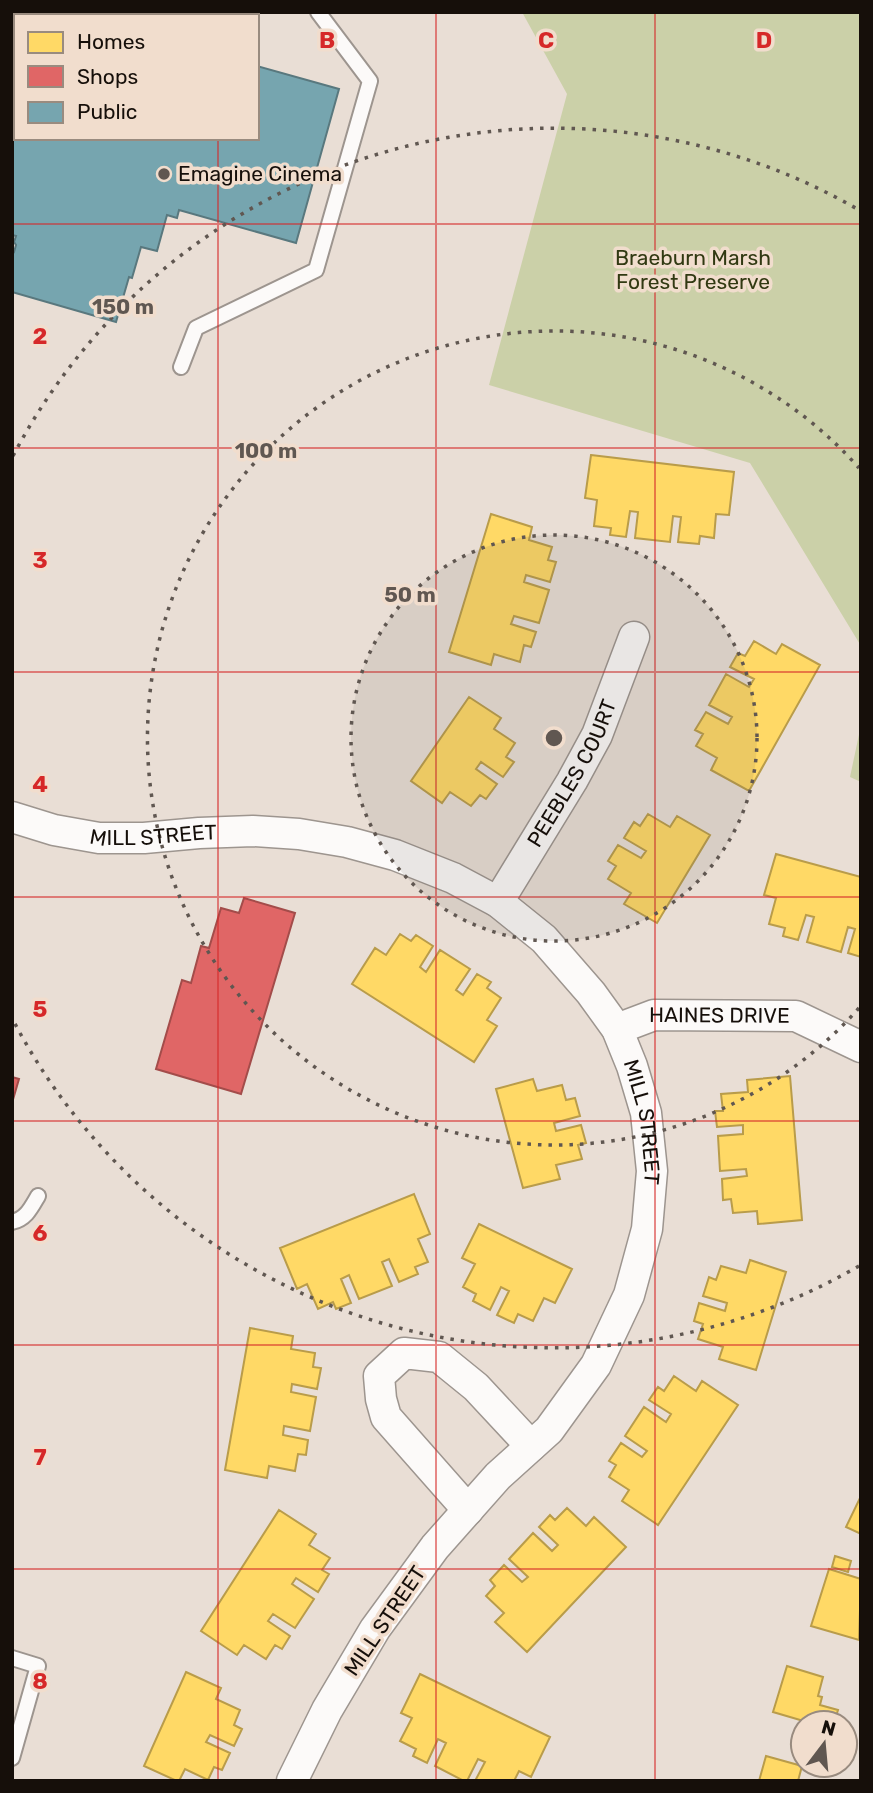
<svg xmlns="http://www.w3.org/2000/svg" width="873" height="1793" font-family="Rubik,sans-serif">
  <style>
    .green { fill: #cbd0a8 }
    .homes { fill: #ffd966; stroke: #b99c4a; stroke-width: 2 }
    .shops { fill: #e06666; stroke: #a34c4a; stroke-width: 2 }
    .public { fill: #76a5af; stroke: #59787e; stroke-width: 2 }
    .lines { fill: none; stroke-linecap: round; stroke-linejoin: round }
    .service-casing { stroke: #9d958f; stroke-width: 18 }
    .minor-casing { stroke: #9d958f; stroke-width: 33 }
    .service { stroke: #fcfaf9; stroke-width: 14 }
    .minor { stroke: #fcfaf9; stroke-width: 30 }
    .grid { fill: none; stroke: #d62828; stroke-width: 2; stroke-opacity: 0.55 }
    .ring { fill: none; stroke: #605751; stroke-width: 3.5; stroke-dasharray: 3.5 7 }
    .poi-dot { fill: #605751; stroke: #f1ddcd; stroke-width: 2.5 }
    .labels { text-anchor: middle; stroke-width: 7; stroke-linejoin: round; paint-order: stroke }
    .poi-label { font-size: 21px; fill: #160f0a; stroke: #f1ddcd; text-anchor: start }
    .park-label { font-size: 21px; fill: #313912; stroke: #f1ddcd }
    .street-label { font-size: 21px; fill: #160f0a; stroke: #f1ddcd }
    .grid-label { font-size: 23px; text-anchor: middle; font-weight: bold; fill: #d62828; stroke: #f1ddcd; stroke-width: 7; stroke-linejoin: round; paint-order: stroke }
    .centre { fill: #605751; stroke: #f1ddcd; stroke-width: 3.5 }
    .ring-label { font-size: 21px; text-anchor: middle; font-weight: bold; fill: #605751; stroke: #f1ddcd; stroke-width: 7; stroke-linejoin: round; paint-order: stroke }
  </style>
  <rect width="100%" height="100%" fill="#e9ded5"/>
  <path class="green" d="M 522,12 L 861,12 L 861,646 L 750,463 L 489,385 L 567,94 Z
    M 861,725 L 861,782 L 850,777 Z"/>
  <path class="homes" d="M 591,455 L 734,472 L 729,515 L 716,514 L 714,538 L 700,536 L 699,544 L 678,542 L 681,517 L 673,516 L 670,542 L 635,538 L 638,512 L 630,511 L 626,537 L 610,535 L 611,528 L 594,526 L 597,500 L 585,498 Z
    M 491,514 L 532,527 L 529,540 L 552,547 L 548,560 L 556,562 L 550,582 L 526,575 L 524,582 L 549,590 L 539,623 L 514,616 L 511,624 L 536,632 L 531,647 L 524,645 L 520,662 L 494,654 L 491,665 L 449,652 Z
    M 754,641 L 776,654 L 782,644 L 820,665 L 749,791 L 711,770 L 717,758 L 696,746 L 703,734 L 695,730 L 706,712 L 728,724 L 732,717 L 709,705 L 726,674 L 749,687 L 754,679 L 730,667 L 738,653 L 745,656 Z
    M 469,697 L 501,718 L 494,729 L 515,743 L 506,757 L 514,762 L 503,777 L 481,762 L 476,769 L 497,784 L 486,799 L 480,795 L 471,806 L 450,792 L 442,803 L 411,781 Z
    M 648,814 L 670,827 L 677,816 L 710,835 L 657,923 L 624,904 L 631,893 L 608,879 L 616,866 L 608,861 L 618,845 L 641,858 L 646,851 L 624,838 L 634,822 L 640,826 Z
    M 776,854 L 861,877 L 861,957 L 848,953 L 855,929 L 848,927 L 841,952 L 807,942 L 814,917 L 806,915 L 798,940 L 783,936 L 785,928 L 769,924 L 776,898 L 764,895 Z
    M 400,934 L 411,941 L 416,935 L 433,946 L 420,967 L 426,972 L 440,950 L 470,969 L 456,990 L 463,995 L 477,974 L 491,982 L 487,988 L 501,998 L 487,1020 L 497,1026 L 474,1062 L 352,984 L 375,948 L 386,955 Z
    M 790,1076 L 802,1220 L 758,1224 L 757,1211 L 733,1213 L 731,1199 L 723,1200 L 722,1179 L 747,1176 L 746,1169 L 720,1171 L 718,1136 L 743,1134 L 743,1125 L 717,1127 L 715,1111 L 723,1111 L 721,1094 L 748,1092 L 747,1080 Z
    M 533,1079 L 537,1091 L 562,1085 L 566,1100 L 575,1098 L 580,1116 L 554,1123 L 556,1131 L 581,1125 L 586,1143 L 578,1145 L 582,1159 L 556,1165 L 560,1179 L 523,1188 L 496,1089 Z
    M 414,1194 L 430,1234 L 418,1239 L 428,1262 L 415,1267 L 418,1274 L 399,1282 L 389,1259 L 382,1262 L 392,1286 L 359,1299 L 349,1275 L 341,1279 L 351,1303 L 336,1309 L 333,1302 L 318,1309 L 307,1284 L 297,1289 L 280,1248 Z
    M 479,1224 L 572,1269 L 555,1303 L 544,1298 L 533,1321 L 518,1314 L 514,1323 L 497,1315 L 509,1291 L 501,1287 L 490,1310 L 473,1301 L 476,1294 L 463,1287 L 475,1264 L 462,1258 Z
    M 750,1260 L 786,1272 L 756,1370 L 719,1359 L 723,1347 L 698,1339 L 703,1324 L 694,1321 L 699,1303 L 725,1311 L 727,1303 L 703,1296 L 709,1277 L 716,1280 L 721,1266 L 746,1273 Z
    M 250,1328 L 293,1336 L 291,1349 L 315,1353 L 313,1367 L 321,1368 L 317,1389 L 292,1384 L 291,1392 L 316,1397 L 310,1431 L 284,1426 L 283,1435 L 308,1440 L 306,1455 L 298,1454 L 295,1471 L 269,1466 L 267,1478 L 225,1470 Z
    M 674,1376 L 696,1391 L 702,1381 L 738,1405 L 658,1525 L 622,1501 L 629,1490 L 609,1477 L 616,1465 L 609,1461 L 621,1443 L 642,1457 L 647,1451 L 625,1436 L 644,1407 L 666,1422 L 671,1414 L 649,1400 L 658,1387 L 664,1391 Z
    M 861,1496 L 861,1534 L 846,1527 Z
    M 567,1508 L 586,1526 L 594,1517 L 626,1547 L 527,1652 L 495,1622 L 504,1613 L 486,1596 L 495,1586 L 490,1580 L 504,1565 L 522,1582 L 528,1577 L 509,1559 L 533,1533 L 552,1551 L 558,1545 L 539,1527 L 550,1515 L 555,1520 Z
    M 279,1510 L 316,1534 L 309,1545 L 330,1558 L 322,1570 L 329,1574 L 318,1592 L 296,1578 L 292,1584 L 314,1599 L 295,1628 L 273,1614 L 268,1621 L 290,1636 L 282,1649 L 275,1645 L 266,1659 L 244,1645 L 237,1655 L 201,1631 Z
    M 835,1556 L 851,1561 L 848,1572 L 832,1567 Z
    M 829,1569 L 861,1579 L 859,1640 L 811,1626 Z
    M 787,1666 L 823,1677 L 818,1696 L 822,1697 L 820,1705 L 838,1710 L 834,1723 L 806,1723 L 807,1722 L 773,1712 Z
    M 186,1672 L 221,1688 L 216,1699 L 240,1710 L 234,1725 L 242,1729 L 234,1746 L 210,1735 L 206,1742 L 230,1753 L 222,1770 L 214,1767 L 208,1780 L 185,1769 L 179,1781 L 177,1781 L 144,1766 Z
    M 420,1674 L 550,1737 L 531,1777 L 519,1771 L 514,1781 L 475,1781 L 485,1762 L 478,1759 L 467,1781 L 464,1781 L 435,1766 L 446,1743 L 438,1739 L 427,1763 L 413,1756 L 416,1749 L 400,1741 L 412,1718 L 401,1713 Z
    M 766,1756 L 802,1766 L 798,1781 L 759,1781 Z"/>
  <path class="shops" d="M 244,898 L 295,913 L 241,1094 L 156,1069 L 182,980 L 191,983 L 201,946 L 209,948 L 221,908 L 239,913 Z
    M 12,1077 L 19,1079 L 12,1103 Z"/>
  <path class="public" d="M 36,12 L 225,12 L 224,16 L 36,16 Z
    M 16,65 L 16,138 L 257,138 L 257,66 L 339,89 L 296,243 L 179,210 L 177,218 L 167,215 L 157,251 L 141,247 L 132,278 L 129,277 L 116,322 L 12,292 L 12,251 L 14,252 L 16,245 L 14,242 L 16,236 L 12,235 L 12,76 Z"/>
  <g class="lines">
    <defs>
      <path id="service" d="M 181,367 L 196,328 L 316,270 L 370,81 L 318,12
        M 12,1222 C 26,1219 31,1208 38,1196
        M 12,1658 L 38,1666 L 12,1758"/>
      <g id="minor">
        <path id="s1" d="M 12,817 L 54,830 L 99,838 L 144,838 L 199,833 L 253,831 L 299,834 L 347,842 L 395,855 L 453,878 L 498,902 L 544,939 L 591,993 L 617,1029 L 632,1066 L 646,1113 L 652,1171 L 647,1229 L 629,1295 L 596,1365 L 549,1430 L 498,1476 L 435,1547 L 375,1629 L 327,1710 L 292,1781"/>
        <path id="s2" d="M 498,902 L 572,781 L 597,735 L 634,637"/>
        <path id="s3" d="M 617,1029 L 654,1015 L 796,1016 L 861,1047"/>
        <path d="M 468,1510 L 386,1417 L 381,1399 L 379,1376 L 404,1353 L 439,1357 L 476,1387 L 531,1446"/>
      </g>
    </defs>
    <use href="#service" class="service-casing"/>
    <use href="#minor" class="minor-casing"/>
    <use href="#service" class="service"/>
    <use href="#minor" class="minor"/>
  </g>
  <path class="grid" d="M 218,12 L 218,16M 436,12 L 436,1781M 655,12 L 655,1781M 218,138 L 218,1781M 12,224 L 861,224M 12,448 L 861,448M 12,672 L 861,672M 12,897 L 861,897M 12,1121 L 861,1121M 12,1345 L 861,1345M 12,1569 L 861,1569"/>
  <circle cx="554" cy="738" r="203" fill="#605751" fill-opacity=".12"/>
  <g class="ring">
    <circle cx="554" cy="738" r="203"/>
    <path d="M859 1008A407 407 0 1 1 859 468"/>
    <path d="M859 1266A610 610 0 0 1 13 1020M13 456A610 610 0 0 1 859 210"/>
  </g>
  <circle class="poi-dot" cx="164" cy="174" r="7"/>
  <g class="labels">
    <g class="poi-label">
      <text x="178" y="181">Emagine Cinema</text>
    </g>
    <g class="park-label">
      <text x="693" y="265">Braeburn Marsh<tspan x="693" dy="24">Forest Preserve</tspan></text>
    </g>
    <g class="street-label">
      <text dy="7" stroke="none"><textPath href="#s2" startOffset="149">PEEBLES COURT</textPath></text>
      <text dy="7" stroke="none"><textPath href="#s1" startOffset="144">MILL STREET</textPath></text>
      <text dy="7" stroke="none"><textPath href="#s3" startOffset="105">HAINES DRIVE</textPath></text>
      <text dy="7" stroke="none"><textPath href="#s1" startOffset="774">MILL STREET</textPath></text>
      <text transform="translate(385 1621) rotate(-56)" y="7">MILL STREET</text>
    </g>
  </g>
  <g class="grid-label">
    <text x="327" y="48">B</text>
    <text x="546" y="48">C</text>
    <text x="764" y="48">D</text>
    <text x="40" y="344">2</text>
    <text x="40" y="568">3</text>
    <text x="40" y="792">4</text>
    <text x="40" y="1017">5</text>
    <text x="40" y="1241">6</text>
    <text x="40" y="1465">7</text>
    <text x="40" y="1689">8</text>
  </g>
  <circle cx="554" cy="738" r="10" class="centre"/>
  <g class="ring-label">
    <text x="123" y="314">150 m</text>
    <text x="266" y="458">100 m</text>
    <text x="410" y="602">50 m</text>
  </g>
  <rect width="873" height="1793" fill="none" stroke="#160f0a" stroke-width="28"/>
  <rect x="14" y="14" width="245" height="126" fill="#f1ddcd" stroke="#998b7f" stroke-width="2"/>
  <rect x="28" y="32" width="35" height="21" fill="#ffd966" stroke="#998b7f" stroke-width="2"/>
  <text x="77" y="49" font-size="21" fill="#160f0a">Homes</text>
  <rect x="28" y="66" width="35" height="21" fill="#e06666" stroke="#998b7f" stroke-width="2"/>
  <text x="77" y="84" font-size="21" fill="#160f0a">Shops</text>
  <rect x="28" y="102" width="35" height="21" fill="#76a5af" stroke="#998b7f" stroke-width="2"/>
  <text x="77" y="119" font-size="21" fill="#160f0a">Public</text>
  <g transform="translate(824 1744) rotate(16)"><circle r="33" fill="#f1ddcd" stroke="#998b7f" stroke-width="2"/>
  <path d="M0-5L12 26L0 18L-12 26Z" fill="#605751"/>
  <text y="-10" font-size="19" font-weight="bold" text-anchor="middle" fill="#160f0a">N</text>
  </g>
</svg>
